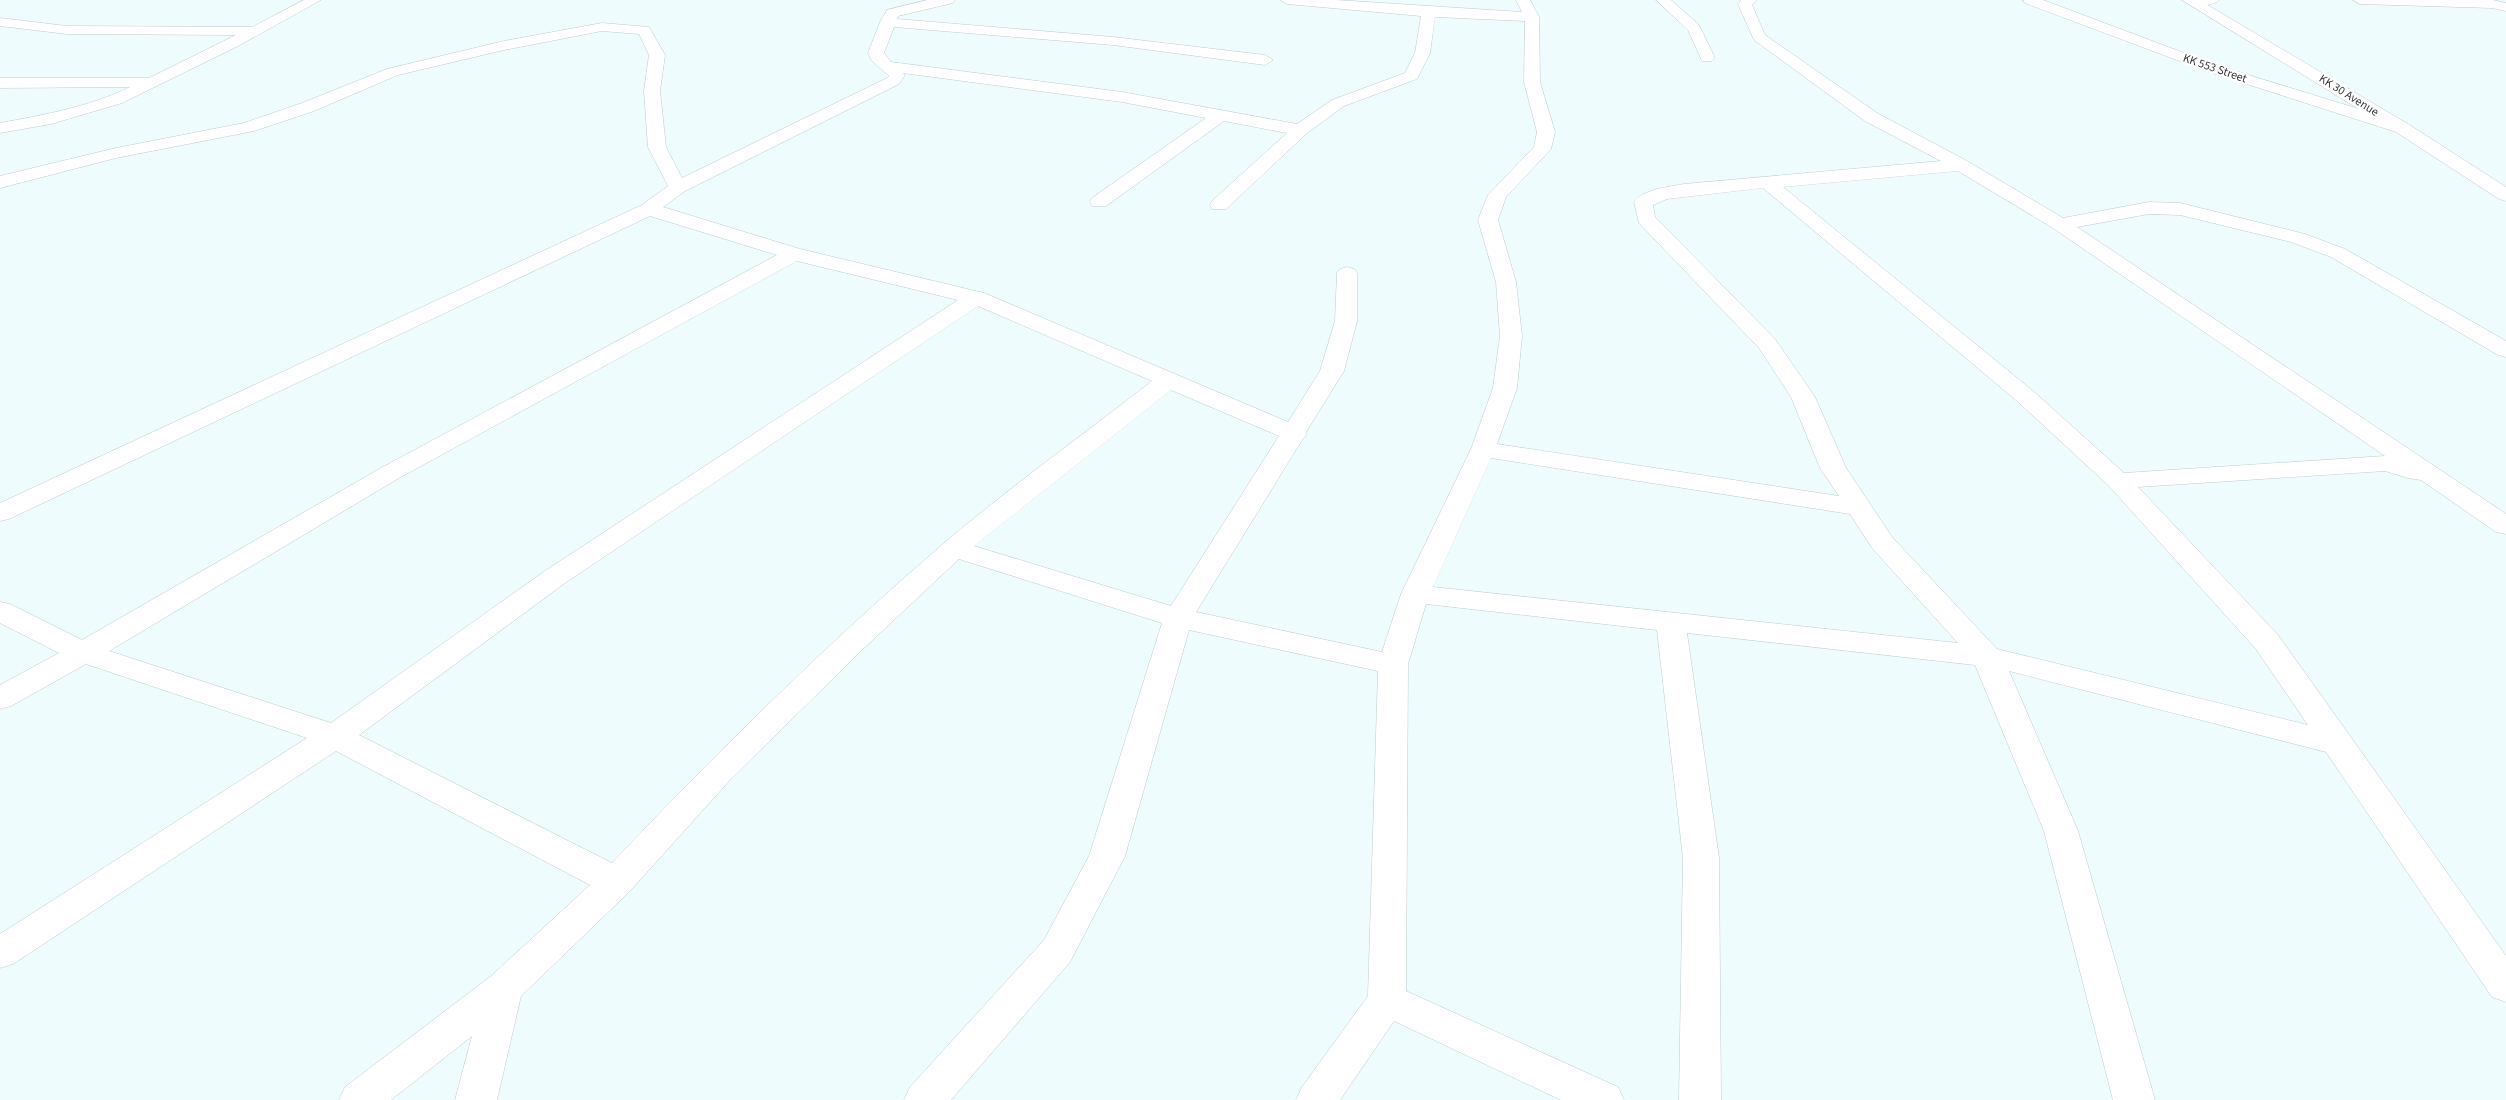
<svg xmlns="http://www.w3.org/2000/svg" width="2506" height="1100" font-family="'Source Sans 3',sans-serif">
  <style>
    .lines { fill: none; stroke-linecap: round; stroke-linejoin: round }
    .minor-casing { stroke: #bfcbcd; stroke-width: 1 }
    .secondary-casing { stroke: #bfcbcd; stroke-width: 1 }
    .minor { fill: #fff; fill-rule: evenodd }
    .secondary { fill: #fff; fill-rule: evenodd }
    .labels { text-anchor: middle; stroke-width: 5; stroke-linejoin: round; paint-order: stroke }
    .far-street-label { font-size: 12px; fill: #333839; stroke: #fff }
  </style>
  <rect width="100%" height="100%" fill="#effcfe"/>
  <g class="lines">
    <defs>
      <path id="minor" d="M 304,0 L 321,0 L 238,46 L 122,103 L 51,124 L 0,133 L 0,123 C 44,115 89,107 130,87 L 0,88 L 0,78 L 149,78 L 236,35 L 67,34 L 0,26 L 0,18 L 67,26 L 252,27 Z
        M 927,0 L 955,0 L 953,3 L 898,16 L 897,19 L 1113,37 L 1265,55 L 1273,60 L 1265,65 L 1113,45 L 894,27 L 884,53 L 891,62 L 1122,92 L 1297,124 L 1332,100 L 1405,73 L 1415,53 L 1421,16 L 1287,4 L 1280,0 L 1336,0 L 1522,12 L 1516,0 L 1530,0 L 1539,17 L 1540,82 L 1555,132 L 1551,149 L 1506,197 L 1498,220 L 1516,282 L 1522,336 L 1517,388 L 1497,444 L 1839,496 L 1820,468 L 1791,397 L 1759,348 L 1639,223 L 1634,202 C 1643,189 1669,187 1684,184 L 1941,161 L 1865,121 L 1754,40 L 1738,4 L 1741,0 L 1757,0 L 1752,5 L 1765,35 L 1877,113 L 1967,161 L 2063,218 L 2149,202 L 2180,203 L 2305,234 L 2345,249 L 2506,341 L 2506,357 L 2498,355 L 2331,257 L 2291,242 L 2180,215 L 2149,214 L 2077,227 L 2506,514 L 2506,534 L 2496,532 L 2421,480 L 2408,478 L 2385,471 L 2138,487 L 2278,635 L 2350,736 L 2506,956 L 2506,1002 L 2492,997 L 2326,752 L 2009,671 L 2078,831 L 2155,1100 L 2113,1100 L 2044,831 L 1975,665 L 1687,633 L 1719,858 L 1721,1100 L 1679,1100 L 1683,858 L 1657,630 L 1426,604 L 1408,664 L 1406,991 L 1618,1087 L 1624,1100 L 1561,1100 L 1394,1021 L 1340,1100 L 1296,1100 L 1302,1087 L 1368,996 L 1378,671 L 1189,630 L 1125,856 L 1070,962 L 951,1100 L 904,1100 L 910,1087 L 1044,940 L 1089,856 L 1162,623 L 959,559 L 864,648 L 730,780 L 629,892 L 521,996 L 497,1100 L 455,1100 L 472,1036 L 391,1100 L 339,1100 L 345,1087 L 490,977 L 590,885 L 336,751 L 13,964 L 0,968 L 0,934 L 307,738 L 86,664 L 11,706 L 0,709 L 0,685 L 59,653 L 0,623 L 0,602 L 10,604 L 82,640 L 381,468 L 777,255 L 650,216 L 9,519 L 0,521 L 0,503 L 642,205 L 668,186 L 648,147 L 644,91 L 649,55 L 639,34 L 602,31 L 504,50 L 398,75 L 314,111 L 254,131 L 116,158 L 0,188 L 0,176 L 116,148 L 244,123 L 302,103 L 387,69 L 504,41 L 602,23 L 649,27 L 665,55 L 660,91 L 666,147 L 682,178 L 887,78 L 889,76 L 872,61 L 868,53 L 880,22 L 887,10 ZM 1435,17 L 1525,21 L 1524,82 L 1537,132 L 1534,147 L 1488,195 L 1478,220 L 1496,282 L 1500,336 L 1493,388 L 1471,449 L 1401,594 L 1382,652 L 1196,612 L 1302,440 L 1307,434 L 1306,432 L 1344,371 L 1357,321 L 1357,273 L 1354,269 L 1347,267 L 1340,269 L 1337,273 L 1335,321 L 1320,371 L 1288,422 L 984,293 L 800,249 L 663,207 L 685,191 L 899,84 L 905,75 L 903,73 L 1122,102 L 1206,118 L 1092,198 L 1090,202 L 1092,206 L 1106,206 L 1224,121 L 1287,133 L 1212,201 L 1210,205 L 1212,209 L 1226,209 L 1306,134 L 1344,106 L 1417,79 L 1430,53 ZM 1958,171 L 2053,228 L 2385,456 L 2124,473 L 2033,391 L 1783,187 ZM 1763,188 L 2017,401 L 2109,486 L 2256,649 L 2308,725 L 1997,649 L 1892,537 L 1846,468 L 1815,397 L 1775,339 L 1655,217 L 1653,205 L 1667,199 ZM 797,261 L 958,300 L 545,571 L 331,723 L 109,651 L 399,478 ZM 978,306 L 1152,381 C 1083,435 1010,487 943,544 C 827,644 717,752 612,863 L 359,735 L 565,583 ZM 1171,390 L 1279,436 L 1171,606 L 974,546 ZM 1491,458 L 1850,514 L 1872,548 L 1958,643 L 1433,587 Z
        M 1656,0 L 1671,0 L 1699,25 L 1715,58 L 1712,61 L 1702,61 L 1688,30 Z
        M 2023,0 L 2043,0 L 2216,65 L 2408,124 L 2411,128 L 2408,132 L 2396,132 L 2206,71 L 2025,3 Z
        M 2183,0 L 2219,0 C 2213,7 2189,7 2183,0 Z
        M 2353,0 L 2493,0 L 2506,3 L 2506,11 L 2492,8 L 2360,4 Z"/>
      <path id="secondary" d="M 2182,0 L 2199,0 L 2408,124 L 2506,187 L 2506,201 L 2499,199 L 2396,132 Z"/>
    </defs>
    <use href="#minor" class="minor-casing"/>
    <use href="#secondary" class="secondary-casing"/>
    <use href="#minor" class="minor"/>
    <use href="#secondary" class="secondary"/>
  </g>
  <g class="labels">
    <g class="far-street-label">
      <text transform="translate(2215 68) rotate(19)" y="4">KK 553 Street</text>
      <text transform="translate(2349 95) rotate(32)" y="4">KK 30 Avenue</text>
    </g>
  </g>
</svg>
